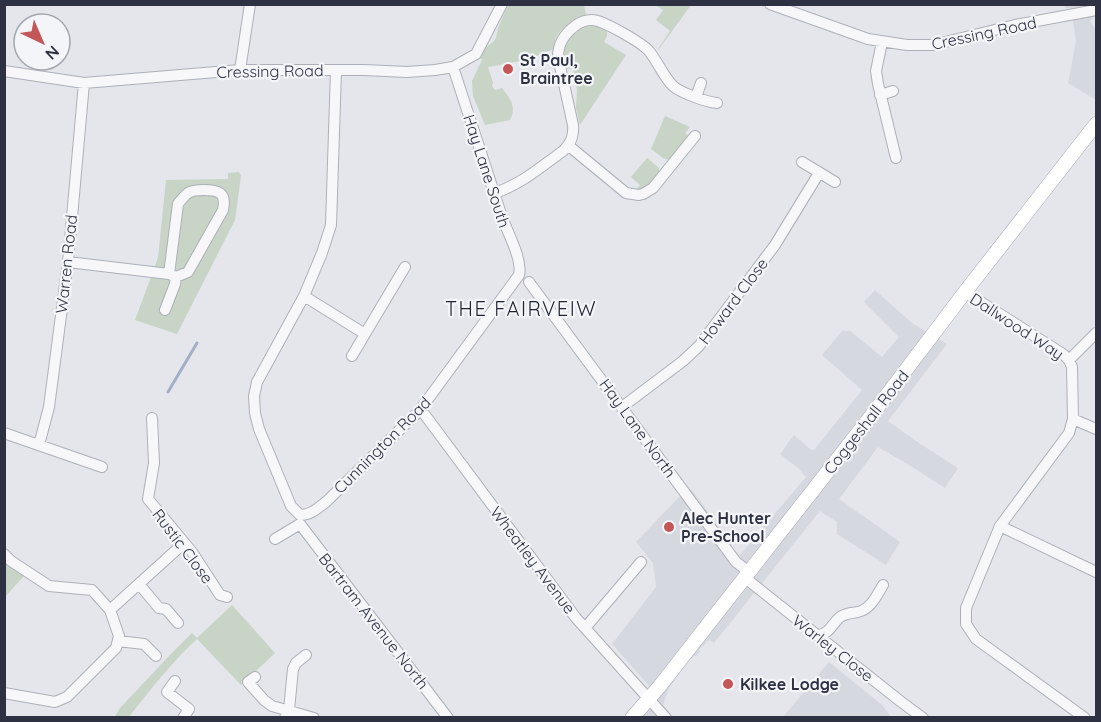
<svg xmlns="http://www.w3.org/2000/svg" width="1101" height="722" font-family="Quicksand,sans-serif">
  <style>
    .built { fill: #d6d8df }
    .green { fill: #c7d4c6 }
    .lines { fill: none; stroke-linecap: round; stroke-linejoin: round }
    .stream { stroke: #a3afc7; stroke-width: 3 }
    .minor-casing { stroke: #adb0b8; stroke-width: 12 }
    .major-casing { stroke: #a4a9b5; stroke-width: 15 }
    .minor { stroke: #f7f7f9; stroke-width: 10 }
    .major { stroke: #fff; stroke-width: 14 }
    .poi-dot { fill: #c35656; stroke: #f4f5f8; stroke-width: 2 }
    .labels { text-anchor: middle; stroke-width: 4.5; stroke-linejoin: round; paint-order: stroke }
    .street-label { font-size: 16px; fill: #2d3142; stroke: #f4f5f8 }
    .poi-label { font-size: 16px; font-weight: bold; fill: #2d3142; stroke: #f4f5f8; text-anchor: start }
    .quarter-label { font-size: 20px; letter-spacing: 1.5px; fill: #1f2333; stroke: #f4f5f8 }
  </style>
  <rect width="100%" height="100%" fill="#e4e6eb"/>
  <path class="built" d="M 1064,5 L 1096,5 L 1096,15 L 1090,21 L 1096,30 L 1096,100 L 1068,83 L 1076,41 L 1071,8 L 1065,8 Z
    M 875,290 L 912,323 L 947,344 L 888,421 L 922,445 L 958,468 L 945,488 L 909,465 L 878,447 L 839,499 L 900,542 L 886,565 L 837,534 L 837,522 L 820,511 L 714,643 L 709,640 L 699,650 L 700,651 L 696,656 L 694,656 L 688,662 L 669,688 L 663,705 L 673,717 L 623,717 L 651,688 L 612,644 L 656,587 L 653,563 L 636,542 L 679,497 L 691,489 L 721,529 L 730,548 L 740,555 L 806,477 L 799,469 L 780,454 L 794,435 L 811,450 L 814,450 L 862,390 L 822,355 L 843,330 L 846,332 L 849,330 L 882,357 L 899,337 L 864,302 Z
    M 829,662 L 882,705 L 891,717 L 783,717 Z"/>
  <path class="green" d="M 508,5 L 584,5 L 586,15 C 576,19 560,28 556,38 C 554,42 555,46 554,49 L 526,60 L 488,67 L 493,83 L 492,86 L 494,89 L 496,90 L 502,88 C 510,98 517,107 510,120 L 485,125 L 473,96 L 472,81 L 482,60 L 478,55 L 483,49 L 493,42 L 496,38 L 498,28 Z
    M 655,5 L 691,5 L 659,49 L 658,49 L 670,31 L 656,20 L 663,10 Z
    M 596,25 L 607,30 L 607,36 L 604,42 L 626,55 L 580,125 L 576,108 L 577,90 L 573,68 L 566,69 C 565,62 563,56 565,49 C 568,35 583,26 596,25 Z
    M 665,116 L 690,127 L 685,133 L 690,137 L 672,159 L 669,160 L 663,158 L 651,149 Z
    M 647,158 L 659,168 L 659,173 L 647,188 L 635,191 L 640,185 L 631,177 Z
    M 239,172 L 241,176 L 235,220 L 177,334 L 135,320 L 158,258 L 166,180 L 228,179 L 228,173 Z
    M 5,559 L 24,576 L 5,597 Z
    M 232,605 L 275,653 L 241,685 L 197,639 C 172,662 150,690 129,717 L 114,718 L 120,708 L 168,657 L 192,633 L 197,638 Z"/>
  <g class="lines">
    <path class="stream" d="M 168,392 L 197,343"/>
    <defs>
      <path id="minor" d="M 770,4 L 868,39 L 907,45 L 933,45 L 1015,25 L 1096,10
        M 882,42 L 876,71 L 878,84 L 896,158
        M 240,70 L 250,4
        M 336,70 L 331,225 L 322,253 L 304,296 L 257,382 L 254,396 L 255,413 L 259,429 L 291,506 L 300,515 C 311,515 318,508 327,501 L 420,410 L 519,275 C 523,259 506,230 501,214 C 485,165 469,116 453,67
        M 4,71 L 84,83 L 240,70 L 364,70 L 407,72 L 435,70 L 453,67 L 476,54 L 502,4
        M 880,95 L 893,91
        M 696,97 L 701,83
        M 569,146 L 626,193 L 639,195 L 643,194 L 653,188 L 695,136
        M 802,162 L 835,182
        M 495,193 C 521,184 541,167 563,151 C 571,143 574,136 573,125 L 558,57 C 558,44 564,34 575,26 C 580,22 586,20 592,20 C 603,20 642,43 649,51 C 658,62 663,76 673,86 C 681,93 706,102 717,103
        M 68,262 L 169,274 L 176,277 L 188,272 L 223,210 C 227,192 218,190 203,190 C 198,190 193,190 188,193 C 184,196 181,200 178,204 L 169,274
        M 529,282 L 736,562 L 749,572
        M 965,292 L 1063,354 L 1069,360
        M 304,296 L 365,334 L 405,267
        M 165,310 L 175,284 L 176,277
        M 352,356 L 365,334
        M 622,407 L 683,361 L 699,346 L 775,245 L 819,173
        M 425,415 L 576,618 L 666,718
        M 152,418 L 154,463 L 148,499 L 192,552 L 220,595 L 227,597
        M 1073,419 L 1096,429
        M 4,433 L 102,467
        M 39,445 L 49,407 L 68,262 L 84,83
        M 1000,526 L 1096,572
        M 275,539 L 300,524 L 448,718
        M 4,554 L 11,561 L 49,586 L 92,590 L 110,610 L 119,636 L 116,648 L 67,697 L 55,702 L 4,693
        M 744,577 L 900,701 L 923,718
        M 139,584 L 159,608 L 166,609 L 178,623
        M 110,610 L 184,543
        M 585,628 L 641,562
        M 819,635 C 830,633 832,624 840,617 C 846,613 851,613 858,612 C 871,609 877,595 883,585
        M 118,641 L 144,644 L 156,656
        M 255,677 L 248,682 L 264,700 L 272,706 L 314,718
        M 175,681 L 167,692 L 189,709 L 183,718
        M 285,718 L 289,710 L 293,669 L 296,663 L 306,655
        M 1085,718 L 976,639 L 966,624 L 966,608 L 1000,526 L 1069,433 L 1073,419 L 1072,367 L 1069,360 L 1096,333"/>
      <path id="major" d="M 632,718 L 659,687 L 868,420 L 965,292 L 1096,124"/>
    </defs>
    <use href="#minor" class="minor-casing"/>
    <use href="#major" class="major-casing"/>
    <use href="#minor" class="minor"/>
    <use href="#major" class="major"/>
  </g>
  <g class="poi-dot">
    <circle cx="508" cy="69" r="6"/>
    <circle cx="669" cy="527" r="6"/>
    <circle cx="728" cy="684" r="6"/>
  </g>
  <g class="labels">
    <g class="street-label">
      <text transform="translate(984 33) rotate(-12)" y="6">Cressing Road</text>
      <text transform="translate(270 71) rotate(-1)" y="6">Cressing Road</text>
      <text transform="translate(487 171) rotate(72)" y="6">Hay Lane South</text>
      <text transform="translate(66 264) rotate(-84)" y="6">Warren Road</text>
      <text transform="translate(733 301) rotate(-53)" y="6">Howard Close</text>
      <text transform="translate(1017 326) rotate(33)" y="6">Dallwood Way</text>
      <text transform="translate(866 422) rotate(-52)" y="6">Coggeshall Road</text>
      <text transform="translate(638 428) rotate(54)" y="6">Hay Lane North</text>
      <text transform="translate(382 445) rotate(-45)" y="6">Cunnington Road</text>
      <text transform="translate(183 546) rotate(53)" y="6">Rustic Close</text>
      <text transform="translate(533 560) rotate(53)" y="6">Wheatley Avenue</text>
      <text transform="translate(374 621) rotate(52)" y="6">Bartram Avenue North</text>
      <text transform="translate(833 648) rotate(38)" y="6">Warley Close</text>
    </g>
    <g class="poi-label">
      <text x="520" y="66">St Paul,<tspan x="520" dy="18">Braintree</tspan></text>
      <text x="681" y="524">Alec Hunter<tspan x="681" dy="18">Pre-School</tspan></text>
      <text x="740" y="690">Kilkee Lodge</text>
    </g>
    <g class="quarter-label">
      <text x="521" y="316">THE FAIRVEIW</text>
    </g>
  </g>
  <rect width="1101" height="722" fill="none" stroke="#2d3142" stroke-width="12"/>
  <g transform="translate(42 42) rotate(136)"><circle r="28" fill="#f4f5f8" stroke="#a4a7af" stroke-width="1.5"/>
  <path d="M0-4.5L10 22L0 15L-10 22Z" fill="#c35656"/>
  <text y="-9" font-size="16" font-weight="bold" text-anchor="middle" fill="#2d3142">N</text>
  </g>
</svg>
